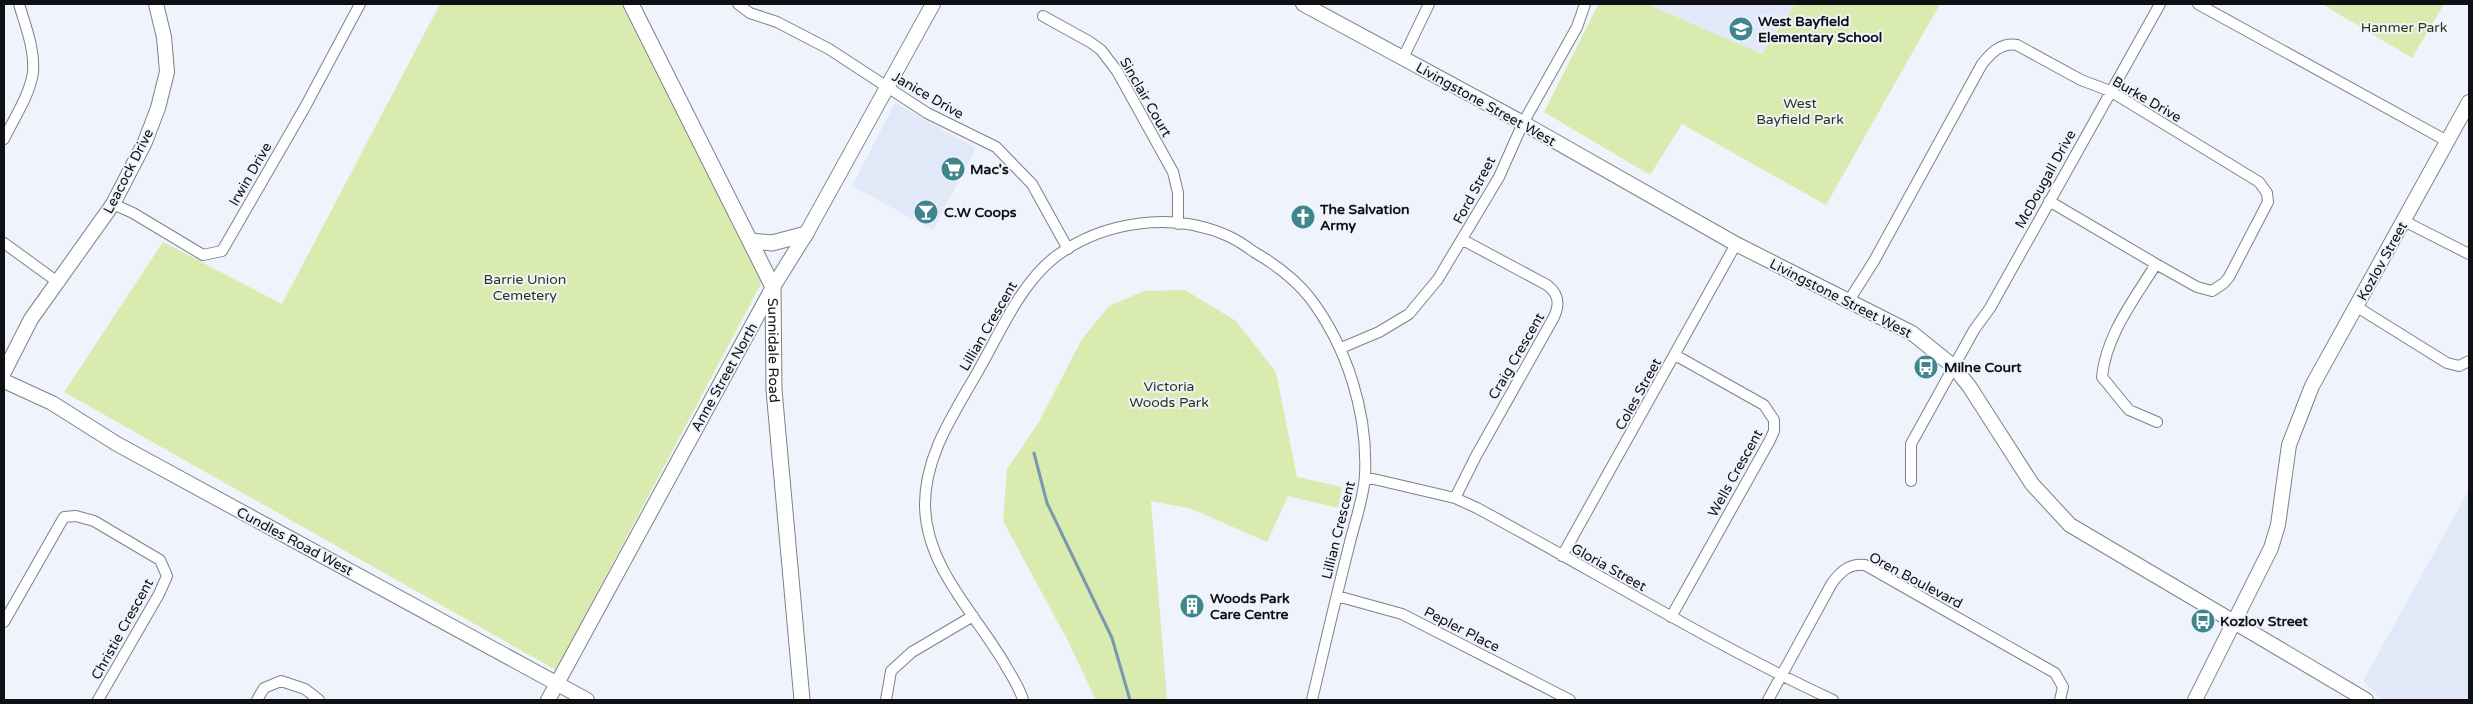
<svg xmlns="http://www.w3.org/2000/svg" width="2473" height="704" font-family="'Varela Round',sans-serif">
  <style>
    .built { fill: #e1e8f7 }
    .green { fill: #d9ebaf }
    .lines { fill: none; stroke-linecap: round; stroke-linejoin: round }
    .stream { stroke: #7997b1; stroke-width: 3 }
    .minor-casing { stroke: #7d8188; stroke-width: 12 }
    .tertiary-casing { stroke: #7d8188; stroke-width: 16 }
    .secondary-casing { stroke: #7d8188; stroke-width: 17 }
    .minor { stroke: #fff; stroke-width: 10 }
    .tertiary { stroke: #fff; stroke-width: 14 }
    .secondary { stroke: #fff; stroke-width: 15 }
    .labels { text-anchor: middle; stroke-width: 4; stroke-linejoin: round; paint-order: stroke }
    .poi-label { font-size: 14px; font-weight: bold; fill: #0f1013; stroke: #eff3fc; text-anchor: start }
    .park-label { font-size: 14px; fill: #2d3612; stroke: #eff3fc }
    .street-label { font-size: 14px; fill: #0f1013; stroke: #eff3fc }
  </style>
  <rect width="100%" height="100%" fill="#eff3fc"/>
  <path class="built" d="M 1647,4 L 1795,4 L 1762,54 Z
    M 895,103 L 976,148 L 933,230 L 852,186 Z
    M 2469,490 L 2469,700 L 2382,700 L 2363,681 Z"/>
  <path class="green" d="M 440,4 L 621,4 L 763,280 L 556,670 L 64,392 L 163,242 L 282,304 Z
    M 1614,4 L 1647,4 L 1762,54 L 1795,4 L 1940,4 L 1826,205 L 1682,124 L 1650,175 L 1544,112 L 1598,5 Z
    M 2322,4 L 2444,4 L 2412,58 Z
    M 1185,290 L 1236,321 L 1276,372 L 1297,477 L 1342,487 L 1338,508 L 1288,496 L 1267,542 L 1192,509 L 1151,501 L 1167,700 L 1096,700 L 1068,641 L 1003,521 L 1007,469 L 1040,420 L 1082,339 L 1109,306 L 1144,291 Z"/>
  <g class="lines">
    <path class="stream" d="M 1034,453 L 1047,503 L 1112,638 L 1130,700"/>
    <defs>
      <path id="minor" d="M 738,4 L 750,13 L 777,22 L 829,49 L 927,113 L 996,147 L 1032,184 L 1068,249
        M 2198,4 L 2447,141
        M 1043,16 L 1090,42 L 1101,50 L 1117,71 L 1173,172 L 1178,193 L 1178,224
        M 1403,58 L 1429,4
        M 4,139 C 14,118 30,95 33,72 C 35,49 25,25 19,4
        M 113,204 L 133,213 L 203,255 L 222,251 L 305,107 L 360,4
        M 2404,221 L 2469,254
        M 4,243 L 59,283
        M 2156,264 C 2134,300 2106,335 2102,377 L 2129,410 L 2157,422
        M 1848,302 L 1874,261 L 1982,64 C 1991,53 2001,42 2017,45 L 2081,80 L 2110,91 L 2259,182 L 2267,193 L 2268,202 L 2229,277 L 2224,283 L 2212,291 L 2197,287 L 2156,264 L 2049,201
        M 2357,307 L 2447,363 L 2459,366 L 2469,361
        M 1341,348 L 1379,332 L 1409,314 L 1438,279 L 1499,177 L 1523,123 L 1577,27 L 1585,4
        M 1365,477 L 1455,498 L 1477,508 C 1596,572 1710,643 1833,700
        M 1911,481 L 1911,444 L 1974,330 L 1990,308 L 2160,4
        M 1455,498 L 1476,456 L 1554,317 C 1560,304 1559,294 1547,285 L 1463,240
        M 1562,556 L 1736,244
        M 1337,596 L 1402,614 L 1570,700
        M 1671,617 L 1770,440 L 1774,431 L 1774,420 L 1764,405 L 1675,355
        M 4,622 L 64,517 L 76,516 L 94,521 L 160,560 L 167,576 L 159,594 L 98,700
        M 257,700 L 264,688 L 281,681 L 305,689 L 319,700
        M 886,700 L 891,671 L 912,652 L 973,616
        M 1023,700 C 1020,689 1013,678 1007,668 C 978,616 927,570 925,507 C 924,457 953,415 977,373 C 999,335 1020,284 1055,257 C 1103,221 1172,211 1228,236 C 1237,240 1246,246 1254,252 C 1275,264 1295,279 1310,298 C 1347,347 1368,413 1365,475 C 1364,498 1354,524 1349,546 C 1336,597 1324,649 1312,700
        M 1768,700 L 1832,583 C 1841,571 1850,563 1865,565 L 2055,673 L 2063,687 L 2060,700"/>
      <path id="tertiary" d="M 1303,4 L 1523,123 L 1736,244 L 1912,333 L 1953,366 L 1969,386 L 2032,484 L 2070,525 L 2366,700
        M 4,372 L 31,319 L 113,204 L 145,142 L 158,108 L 167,72 L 164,37 L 156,4
        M 4,381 L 52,403 L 117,444 L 587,700
        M 548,700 L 773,287 L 806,234 L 933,4
        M 2195,700 L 2271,548 L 2278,525 L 2289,445 L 2312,386 L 2469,102"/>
      <g id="secondary">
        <path id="s1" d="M 631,4 L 773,287 L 774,390 L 802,700"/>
        <path d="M 751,241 L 772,243 L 806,234"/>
      </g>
    </defs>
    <use href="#minor" class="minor-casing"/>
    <use href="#tertiary" class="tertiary-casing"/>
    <use href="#secondary" class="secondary-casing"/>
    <use href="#minor" class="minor"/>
    <use href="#tertiary" class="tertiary"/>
    <use href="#secondary" class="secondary"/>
  </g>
  <defs>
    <symbol id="school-disc" viewBox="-11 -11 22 22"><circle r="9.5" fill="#3e868c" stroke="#eff3fc"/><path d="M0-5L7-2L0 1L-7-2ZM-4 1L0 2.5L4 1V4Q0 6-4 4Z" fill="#fff"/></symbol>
    <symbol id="supermarket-disc" viewBox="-11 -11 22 22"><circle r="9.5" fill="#3e868c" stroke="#eff3fc"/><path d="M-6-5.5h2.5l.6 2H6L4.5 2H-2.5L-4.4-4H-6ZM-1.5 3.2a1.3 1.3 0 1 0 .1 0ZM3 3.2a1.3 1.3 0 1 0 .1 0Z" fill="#fff"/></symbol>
    <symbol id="bar-disc" viewBox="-11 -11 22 22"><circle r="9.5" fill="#3e868c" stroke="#eff3fc"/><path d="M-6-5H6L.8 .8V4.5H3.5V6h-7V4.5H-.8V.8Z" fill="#fff"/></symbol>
    <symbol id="church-disc" viewBox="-11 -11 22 22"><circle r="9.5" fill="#3e868c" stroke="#eff3fc"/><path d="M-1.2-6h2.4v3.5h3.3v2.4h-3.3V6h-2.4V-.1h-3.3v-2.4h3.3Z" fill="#fff"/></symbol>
    <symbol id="bus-disc" viewBox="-11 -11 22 22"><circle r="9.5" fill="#3e868c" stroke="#eff3fc"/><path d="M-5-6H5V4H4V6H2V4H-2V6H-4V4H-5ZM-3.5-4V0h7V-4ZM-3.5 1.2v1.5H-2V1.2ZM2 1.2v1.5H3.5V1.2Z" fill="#fff"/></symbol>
    <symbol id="building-disc" viewBox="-11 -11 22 22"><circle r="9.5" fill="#3e868c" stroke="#eff3fc"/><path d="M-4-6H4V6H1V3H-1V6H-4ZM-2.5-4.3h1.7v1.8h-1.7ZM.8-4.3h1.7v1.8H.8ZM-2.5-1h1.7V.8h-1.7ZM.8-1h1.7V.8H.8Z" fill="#fff"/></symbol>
  </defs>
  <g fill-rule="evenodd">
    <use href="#school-disc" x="1727" y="15" width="28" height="28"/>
    <use href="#supermarket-disc" x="939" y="155" width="28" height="28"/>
    <use href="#bar-disc" x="912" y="198" width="28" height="28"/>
    <use href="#church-disc" x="1289" y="203" width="28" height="28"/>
    <use href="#bus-disc" x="1912" y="353" width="28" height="28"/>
    <use href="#building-disc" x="1178" y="592" width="28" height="28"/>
    <use href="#bus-disc" x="2189" y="607" width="28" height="28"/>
  </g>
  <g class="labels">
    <g class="poi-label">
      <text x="1758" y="26">West Bayfield<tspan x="1758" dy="16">Elementary School</tspan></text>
      <text x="970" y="174">Mac's</text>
      <text x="1320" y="214">The Salvation<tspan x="1320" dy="16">Army</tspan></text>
      <text x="944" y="217">C.W Coops</text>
      <text x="1944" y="372">Milne Court</text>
      <text x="1210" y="603">Woods Park<tspan x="1210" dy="16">Care Centre</tspan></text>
      <text x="2220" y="626">Kozlov Street</text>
    </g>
    <g class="park-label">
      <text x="2404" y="32">Hanmer Park</text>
      <text x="1800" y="108">West<tspan x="1800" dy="16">Bayfield Park</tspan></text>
      <text x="525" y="284">Barrie Union<tspan x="525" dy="16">Cemetery</tspan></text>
      <text x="1169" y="391">Victoria<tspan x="1169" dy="16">Woods Park</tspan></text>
    </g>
    <g class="street-label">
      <text transform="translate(928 95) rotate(30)" y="5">Janice Drive</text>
      <text transform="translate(1146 97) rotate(60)" y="5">Sinclair Court</text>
      <text transform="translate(2147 99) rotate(30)" y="5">Burke Drive</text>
      <text transform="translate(1486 104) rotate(29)" y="5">Livingstone Street West</text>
      <text transform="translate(128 171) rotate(-63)" y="5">Leacock Drive</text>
      <text transform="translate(250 174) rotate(-60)" y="5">Irwin Drive</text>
      <text transform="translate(2045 179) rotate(-61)" y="5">McDougall Drive</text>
      <text transform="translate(1474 190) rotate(-62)" y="5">Ford Street</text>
      <text transform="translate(2382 261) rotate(-61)" y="5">Kozlov Street</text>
      <text transform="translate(1841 298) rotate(27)" y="5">Livingstone Street West</text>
      <text transform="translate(988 326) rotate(-60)" y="5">Lillian Crescent</text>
      <text dy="5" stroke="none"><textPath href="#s1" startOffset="380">Sunnidale Road</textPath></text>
      <text transform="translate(1516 356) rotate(-60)" y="5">Craig Crescent</text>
      <text transform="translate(724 377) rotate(-61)" y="5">Anne Street North</text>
      <text transform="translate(1638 394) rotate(-61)" y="5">Coles Street</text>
      <text transform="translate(1735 473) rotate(-61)" y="5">Wells Crescent</text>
      <text transform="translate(1338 530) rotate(-76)" y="5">Lillian Crescent</text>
      <text transform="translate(295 541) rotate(28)" y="5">Cundles Road West</text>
      <text transform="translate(1609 567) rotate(29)" y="5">Gloria Street</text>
      <text transform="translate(1916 580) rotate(28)" y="5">Oren Boulevard</text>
      <text transform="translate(122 629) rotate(-61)" y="5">Christie Crescent</text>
      <text transform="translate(1462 629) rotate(27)" y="5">Pepler Place</text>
    </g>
  </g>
  <rect width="2473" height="704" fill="none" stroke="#0f1013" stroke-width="10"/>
</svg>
